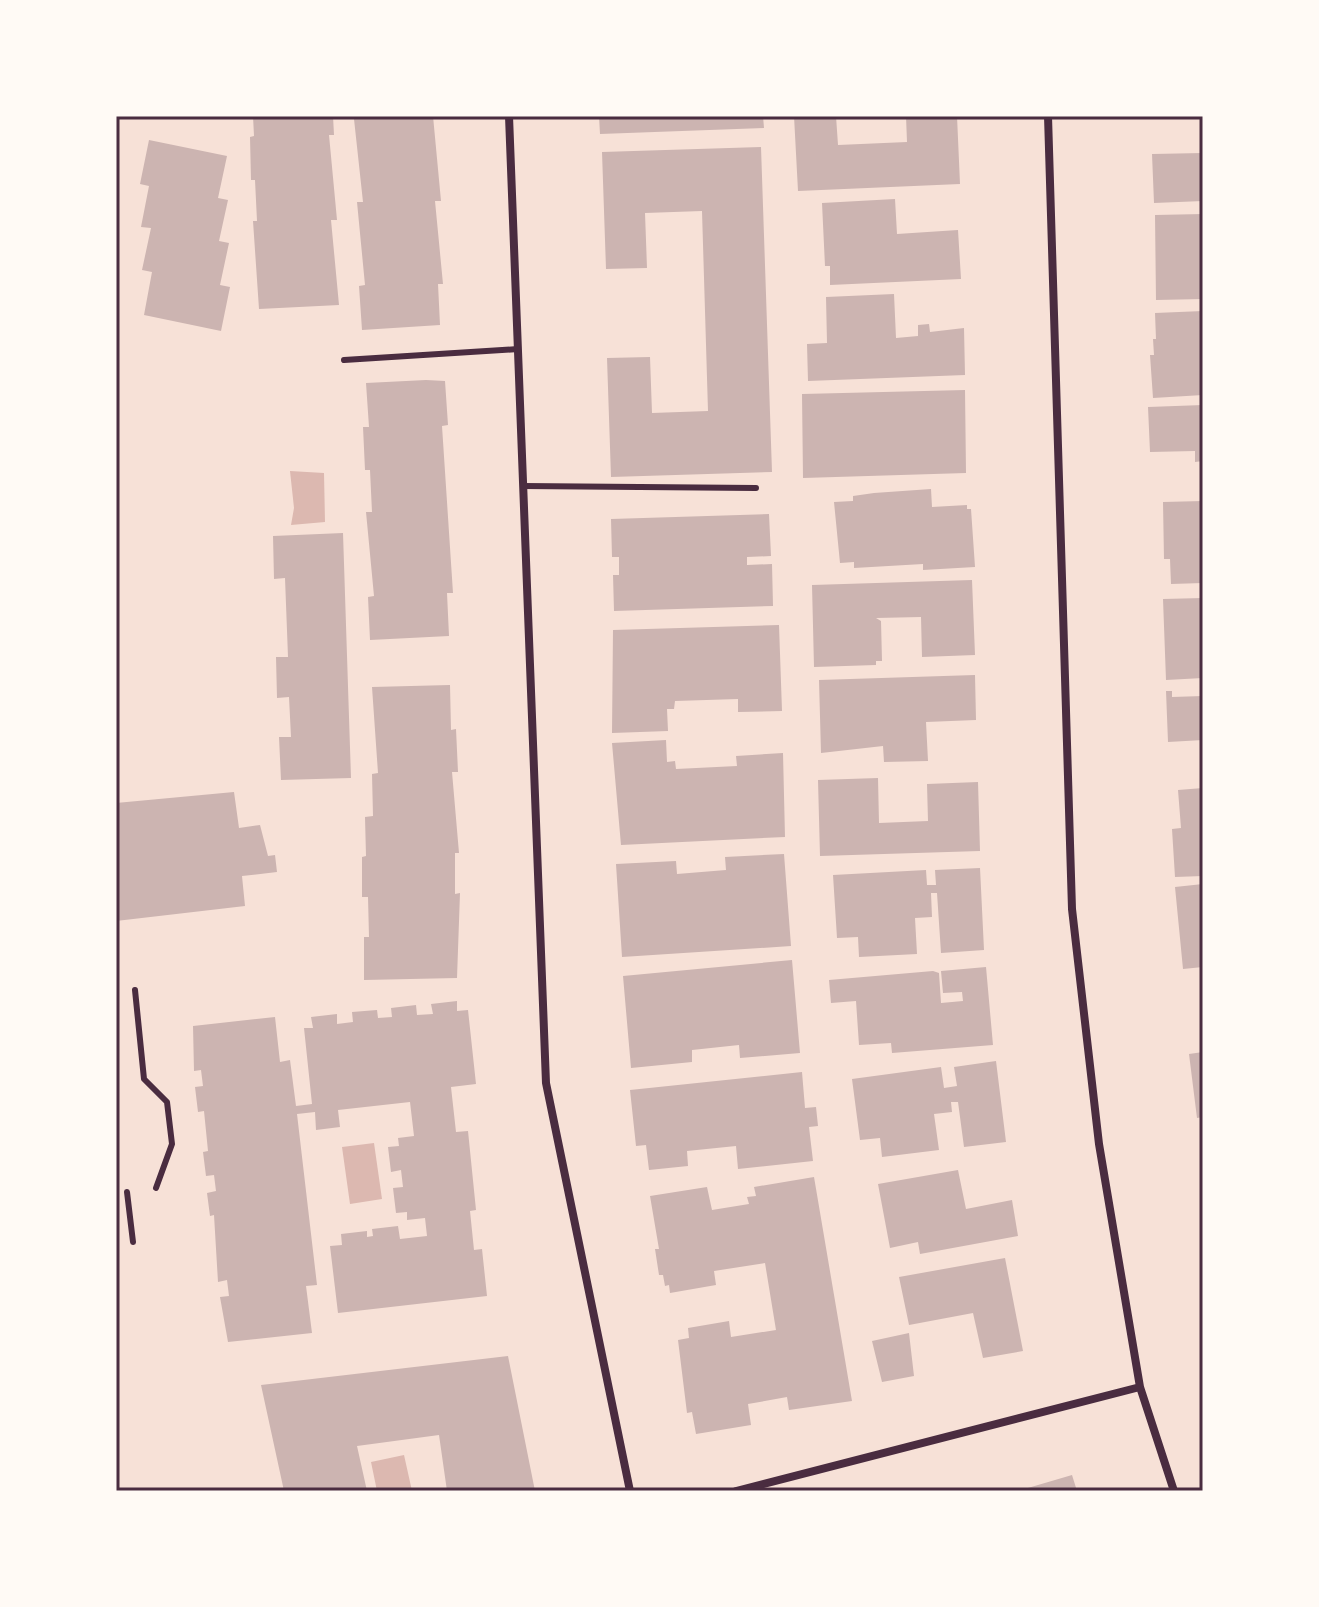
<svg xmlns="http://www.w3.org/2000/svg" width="1319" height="1607" font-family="Bitter,serif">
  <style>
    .water { fill: #dcb8b0 }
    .building { fill: #ccb4b1 }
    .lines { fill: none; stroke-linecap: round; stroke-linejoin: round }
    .service { stroke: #4a2c40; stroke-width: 6 }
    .minor { stroke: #4a2c40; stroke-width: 8 }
    .neatline { fill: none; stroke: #4a2c40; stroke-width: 3 }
  </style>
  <rect width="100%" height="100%" fill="#f7e1d7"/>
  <path class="water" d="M 290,471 L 324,473 L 325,522 L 291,525 L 294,508 Z
    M 374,1143 L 382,1199 L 350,1204 L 342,1147 Z
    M 404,1455 L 412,1491 L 377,1491 L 371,1462 Z"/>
  <path class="building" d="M 253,116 L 333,116 L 334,135 L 329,135 L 337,220 L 331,220 L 339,305 L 259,309 L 253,221 L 257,221 L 255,180 L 251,180 L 250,137 L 254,136 Z
    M 360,116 L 433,116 L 441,201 L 435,201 L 443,284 L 438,284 L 440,325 L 362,330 L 359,286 L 365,285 L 357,202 L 363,202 L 354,119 Z
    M 599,116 L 763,116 L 764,128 L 600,134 Z
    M 794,116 L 836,116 L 838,145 L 907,142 L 906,116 L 957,116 L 960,184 L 798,191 Z
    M 149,140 L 227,156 L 218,198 L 228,200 L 219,241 L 229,243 L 220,285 L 230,287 L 221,331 L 144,315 L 152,272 L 142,270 L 151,228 L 141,227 L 149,186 L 140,184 Z
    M 761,147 L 772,472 L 611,477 L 607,358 L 650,357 L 652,413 L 708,411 L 702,211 L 645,213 L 647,268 L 606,269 L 602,152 Z
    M 1203,153 L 1203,201 L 1154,203 L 1152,154 Z
    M 895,199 L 897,234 L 958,230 L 961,279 L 830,285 L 830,266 L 825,266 L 822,203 Z
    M 1203,214 L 1203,299 L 1156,300 L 1155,215 Z
    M 894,294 L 896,338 L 918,336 L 918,325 L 929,324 L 930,332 L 964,328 L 965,375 L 808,381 L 807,344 L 827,343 L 826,297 Z
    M 1203,311 L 1203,395 L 1153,398 L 1150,355 L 1154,355 L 1153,339 L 1156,339 L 1155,313 Z
    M 426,380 L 445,381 L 448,425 L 442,426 L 453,593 L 447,593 L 449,636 L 370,640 L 368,597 L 374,596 L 366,512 L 372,512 L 370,470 L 365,470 L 363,427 L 369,427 L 366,383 Z
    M 965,390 L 966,473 L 803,478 L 802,394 Z
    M 1203,405 L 1203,461 L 1195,462 L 1195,451 L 1150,452 L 1148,407 Z
    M 931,489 L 932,507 L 967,505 L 967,509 L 971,509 L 975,567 L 923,570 L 923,564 L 854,568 L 854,562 L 840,563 L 834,502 L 853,501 L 853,496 L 874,493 Z
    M 1203,501 L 1203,583 L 1171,584 L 1170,559 L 1164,559 L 1163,502 Z
    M 769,514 L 771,556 L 747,557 L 747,565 L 772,564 L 773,606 L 614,611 L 613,575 L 619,575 L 619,557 L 612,557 L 611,519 Z
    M 343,533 L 351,778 L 281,780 L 279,737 L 291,737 L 289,697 L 277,698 L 276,657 L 288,657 L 285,578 L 274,579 L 273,536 Z
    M 972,580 L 975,655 L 922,657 L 921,617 L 876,618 L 881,621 L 882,661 L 876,661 L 876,665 L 814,667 L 812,585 Z
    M 1203,598 L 1203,678 L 1166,680 L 1163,599 Z
    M 779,625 L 782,711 L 738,712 L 738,699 L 675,701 L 674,709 L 667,709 L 668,731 L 612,733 L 613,630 Z
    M 975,675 L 976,720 L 926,722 L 928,761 L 884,762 L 883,746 L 821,753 L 819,680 Z
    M 450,685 L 451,730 L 456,729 L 458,772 L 452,772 L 459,853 L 455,853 L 455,894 L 460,893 L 457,978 L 364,980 L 364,937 L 369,937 L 368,897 L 362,897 L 362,857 L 366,856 L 365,817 L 373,816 L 372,774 L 378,773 L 372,687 Z
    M 1166,691 L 1172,691 L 1172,697 L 1203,696 L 1203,740 L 1168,742 Z
    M 666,740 L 667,762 L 675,761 L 676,769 L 737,766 L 736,756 L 783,753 L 785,837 L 621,845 L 612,743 Z
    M 878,778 L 879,823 L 928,821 L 927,784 L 978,782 L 980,851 L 820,856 L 818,780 Z
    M 1203,788 L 1203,876 L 1175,877 L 1172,829 L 1181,828 L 1178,790 Z
    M 234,792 L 239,828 L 260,825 L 268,856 L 275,855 L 277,872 L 242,876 L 245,906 L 116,921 L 116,803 Z
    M 784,854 L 791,946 L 622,957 L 616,864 L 676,861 L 677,874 L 726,870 L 725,857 Z
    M 980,868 L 984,950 L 941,953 L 937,893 L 931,893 L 932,917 L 915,918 L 917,954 L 859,957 L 858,937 L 837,938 L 833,875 L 926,870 L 927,885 L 936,885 L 935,870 Z
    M 1203,884 L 1203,967 L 1183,969 L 1175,887 Z
    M 792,960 L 800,1053 L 740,1058 L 739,1045 L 692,1050 L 692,1062 L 631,1068 L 623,976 Z
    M 986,967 L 993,1045 L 892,1053 L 891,1043 L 859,1045 L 856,1001 L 831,1003 L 829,980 L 933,971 L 939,973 L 941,1003 L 963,1001 L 962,992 L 943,993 L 941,971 Z
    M 457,1001 L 457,1011 L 468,1010 L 476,1084 L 451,1087 L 456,1132 L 468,1131 L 476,1210 L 470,1211 L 474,1250 L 482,1249 L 487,1296 L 338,1313 L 330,1246 L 342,1245 L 341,1234 L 367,1231 L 367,1237 L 373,1236 L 372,1229 L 398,1226 L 400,1239 L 427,1236 L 425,1218 L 407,1220 L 407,1212 L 396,1213 L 393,1188 L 403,1187 L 401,1170 L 391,1172 L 388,1147 L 399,1146 L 398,1138 L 414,1136 L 410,1102 L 338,1110 L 340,1127 L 316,1130 L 315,1112 L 297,1114 L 317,1285 L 306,1286 L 312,1333 L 228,1342 L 220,1297 L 229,1296 L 227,1280 L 218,1282 L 214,1215 L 210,1216 L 207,1193 L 216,1191 L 214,1175 L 206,1176 L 203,1152 L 208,1151 L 204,1111 L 198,1112 L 195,1087 L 203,1086 L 201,1070 L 194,1071 L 193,1026 L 275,1017 L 280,1062 L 290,1060 L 296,1106 L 312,1104 L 304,1028 L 313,1028 L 311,1017 L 337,1014 L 337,1024 L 353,1022 L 352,1012 L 377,1010 L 378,1018 L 392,1017 L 391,1008 L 416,1005 L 417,1015 L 433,1014 L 431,1004 Z
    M 1203,1052 L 1203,1117 L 1197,1118 L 1189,1054 Z
    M 996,1061 L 1006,1142 L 964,1147 L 958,1102 L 951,1102 L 952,1112 L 934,1114 L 939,1150 L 882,1157 L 880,1138 L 860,1140 L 852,1079 L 941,1067 L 944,1088 L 957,1086 L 954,1067 Z
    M 802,1072 L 805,1108 L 816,1107 L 818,1126 L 809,1127 L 813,1161 L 738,1169 L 736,1146 L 687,1151 L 688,1166 L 649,1170 L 646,1145 L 636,1146 L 630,1090 Z
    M 958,1170 L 966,1209 L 1012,1200 L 1018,1236 L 920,1254 L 918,1242 L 890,1248 L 878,1184 Z
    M 814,1177 L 852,1401 L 789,1410 L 787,1397 L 748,1404 L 751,1425 L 696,1434 L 692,1412 L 687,1413 L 678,1340 L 689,1338 L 688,1328 L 729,1321 L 731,1337 L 776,1330 L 765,1263 L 714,1271 L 716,1285 L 670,1293 L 669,1285 L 665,1286 L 663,1275 L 659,1275 L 655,1249 L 659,1249 L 650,1196 L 707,1187 L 712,1210 L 749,1204 L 747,1197 L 756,1196 L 754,1187 Z
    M 1005,1258 L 1023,1351 L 983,1358 L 973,1313 L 909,1325 L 899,1277 Z
    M 909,1333 L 914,1376 L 882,1382 L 872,1341 Z
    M 508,1356 L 535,1491 L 447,1491 L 439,1435 L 357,1446 L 367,1491 L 284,1491 L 261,1385 Z
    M 1072,1475 L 1077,1491 L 1021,1491 L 1021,1490 Z"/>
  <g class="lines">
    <path class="service" d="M 344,360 L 518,349
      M 523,486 L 756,488
      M 135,990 L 144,1079 L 167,1102 L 172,1144 L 156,1188
      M 127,1192 L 133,1242"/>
    <path class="minor" d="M 509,116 L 546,1083 L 630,1491
      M 1048,116 L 1072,909 L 1099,1144 L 1140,1387 L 1174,1491
      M 736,1491 L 1140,1387"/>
  </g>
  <rect width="1319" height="1607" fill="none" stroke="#fffaf5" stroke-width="236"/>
  <rect x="118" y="118" width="1083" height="1371" class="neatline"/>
</svg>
